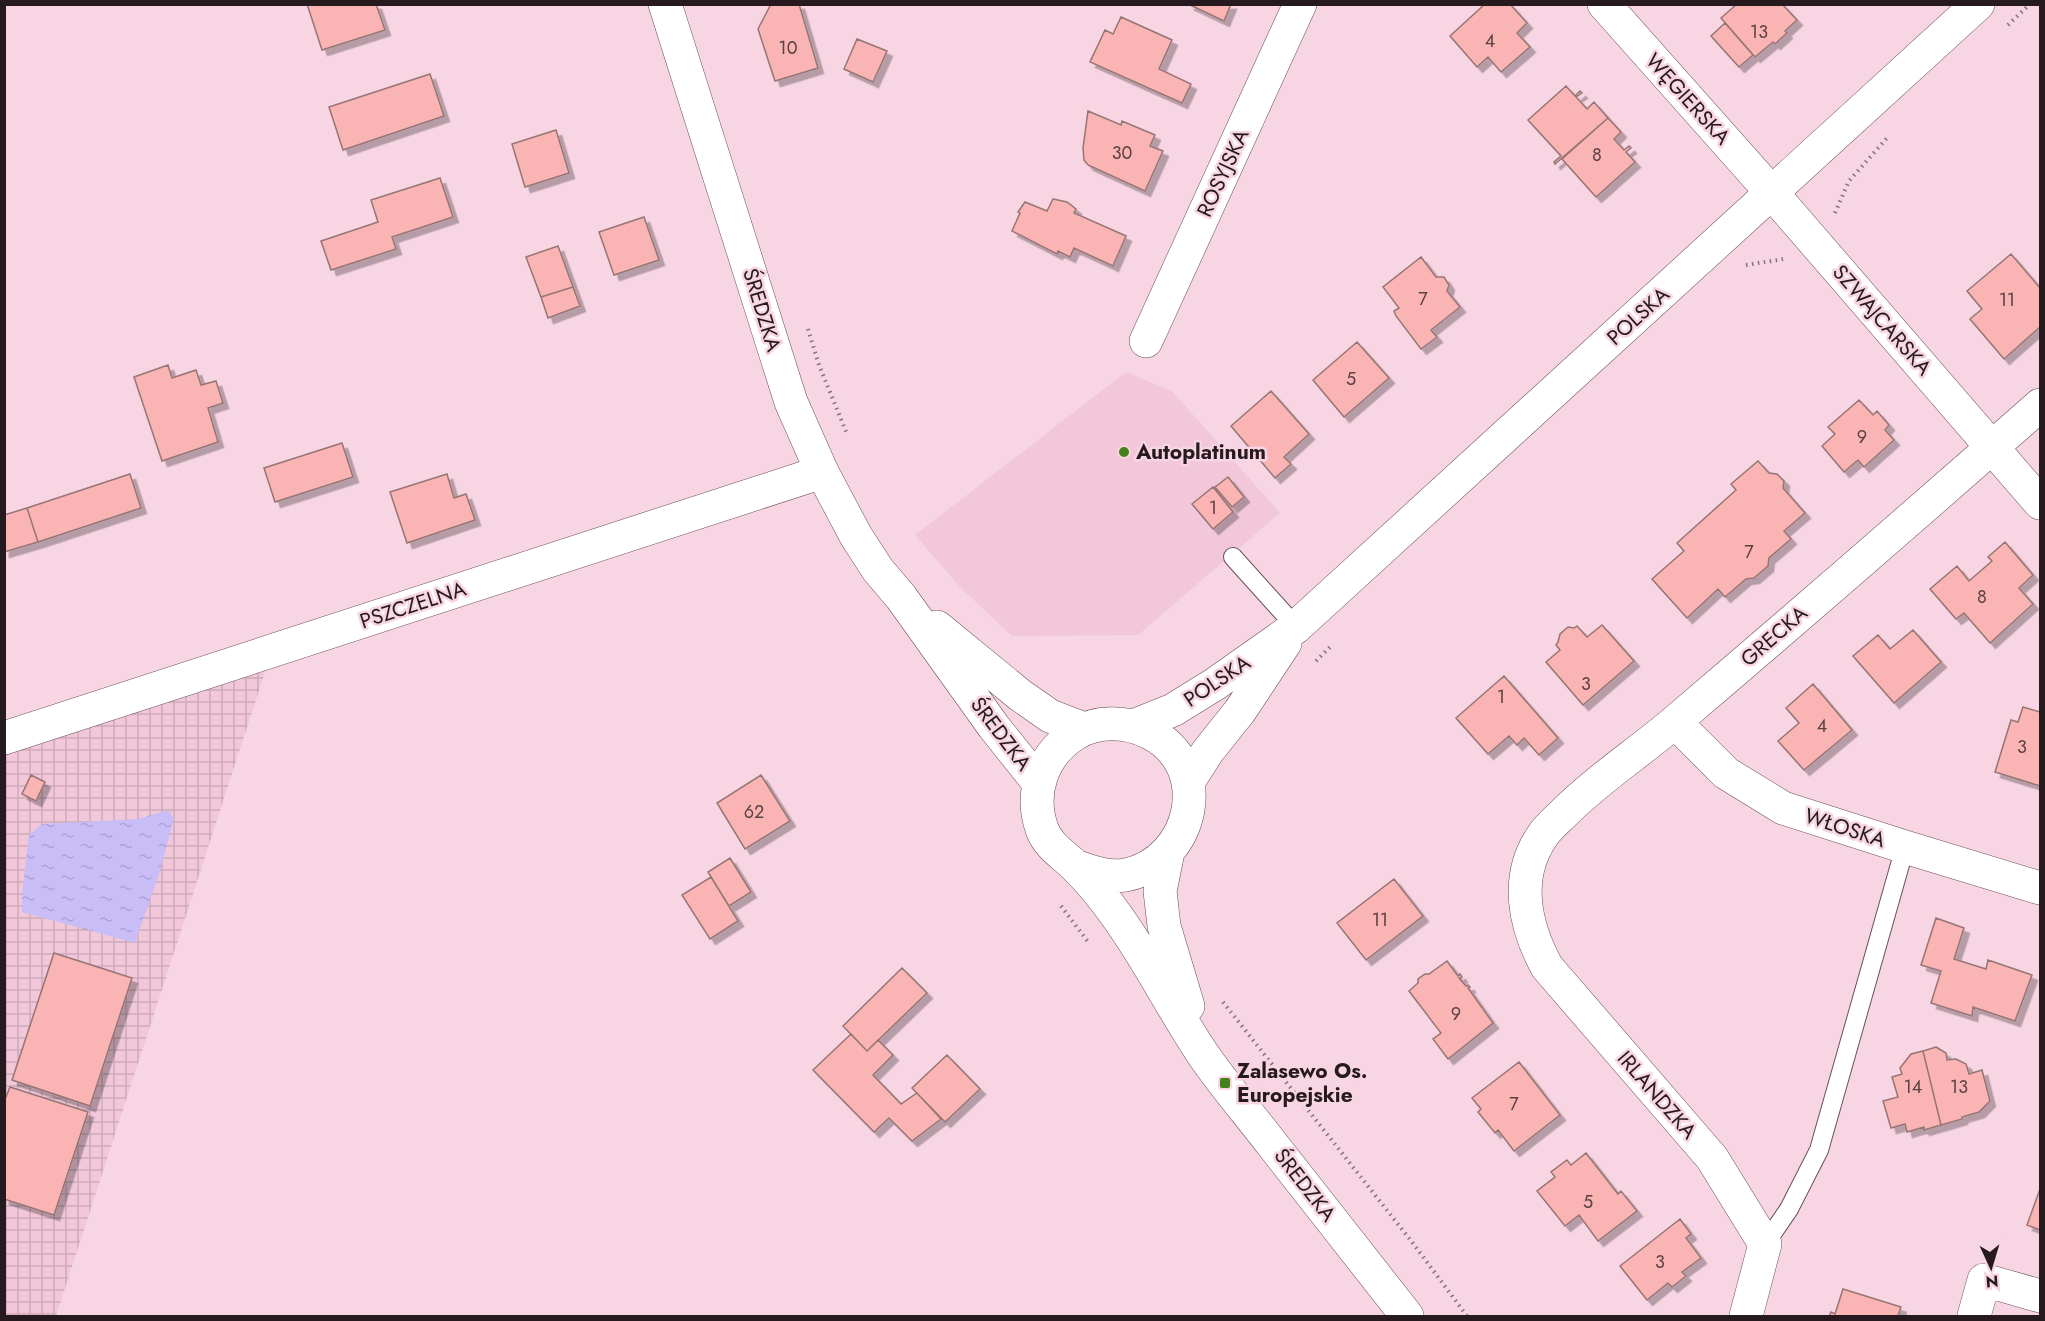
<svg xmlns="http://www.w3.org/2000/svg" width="2045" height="1321" font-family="Jost,sans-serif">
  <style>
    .built { fill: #f1c7d9 }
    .industrial { fill: url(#industrial-grid) }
    .water { fill: url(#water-ripples) }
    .building { fill: #fab4b3; stroke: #967574; stroke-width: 1.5; filter: url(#shadow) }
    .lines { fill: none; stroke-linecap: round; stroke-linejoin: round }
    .lane-casing { stroke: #6b4f5b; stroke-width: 20 }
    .street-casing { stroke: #6b4f5b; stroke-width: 34 }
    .secondary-casing { stroke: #6b4f5b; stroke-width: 34 }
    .path { stroke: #87717a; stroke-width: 4; stroke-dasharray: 1.5 4.5; stroke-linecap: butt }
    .lane { stroke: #fff; stroke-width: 18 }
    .street { stroke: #fff; stroke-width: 33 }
    .secondary { stroke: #fff; stroke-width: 33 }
    .poi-dot { fill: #45801b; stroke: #f7d5e3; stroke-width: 2 }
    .labels { text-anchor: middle; stroke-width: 5; stroke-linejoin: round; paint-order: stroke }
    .number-label { font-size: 18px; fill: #5b4044 }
    .street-label { font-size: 21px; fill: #261a1f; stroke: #f7d5e3 }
    .poi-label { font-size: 21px; font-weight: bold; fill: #261a1f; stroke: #f7d5e3; text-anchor: start }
  </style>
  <defs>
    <pattern id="industrial-grid" width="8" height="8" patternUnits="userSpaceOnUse" patternTransform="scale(1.5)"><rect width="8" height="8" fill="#f1c7d9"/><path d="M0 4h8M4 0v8" fill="none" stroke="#ceaaba"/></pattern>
    <pattern id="water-ripples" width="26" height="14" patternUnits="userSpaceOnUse" patternTransform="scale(1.5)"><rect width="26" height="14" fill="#c9bdf8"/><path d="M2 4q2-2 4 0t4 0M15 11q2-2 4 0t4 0" fill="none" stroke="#aca2d4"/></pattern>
    <filter id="shadow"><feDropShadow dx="5.5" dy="5.5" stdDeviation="0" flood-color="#0004"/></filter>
  </defs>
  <rect width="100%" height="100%" fill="#f7d5e3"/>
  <path class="built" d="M 1126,372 L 1172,391 L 1280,513 L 1138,635 L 1012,636 L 962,589 L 915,535 Z"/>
  <path class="industrial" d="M 266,669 L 56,1316 L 5,1316 L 4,752 Z"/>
  <path class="water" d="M 168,810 L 174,819 L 159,874 L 135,943 L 22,912 L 22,895 L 29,835 L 42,824 L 138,819 Z"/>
  <path class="building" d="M 307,4 L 376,4 L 385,30 L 322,50 Z
    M 771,4 L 799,4 L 818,68 L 775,81 L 758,29 Z
    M 1188,4 L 1231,4 L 1224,21 Z
    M 1485,4 L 1510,4 L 1527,23 L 1517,33 L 1530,47 L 1501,72 L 1488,57 L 1477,67 L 1450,36 Z
    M 1737,4 L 1782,4 L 1797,20 L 1785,31 L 1787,33 L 1775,44 L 1773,42 L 1755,57 L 1721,18 Z
    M 1121,17 L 1172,40 L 1159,69 L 1191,84 L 1182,103 L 1090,62 L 1105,30 L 1113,34 Z
    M 1725,23 L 1753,55 L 1739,67 L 1711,36 Z
    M 857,39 L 887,51 L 873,82 L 844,69 Z
    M 430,74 L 444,116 L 343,150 L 329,107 Z
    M 1566,86 L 1575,96 L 1580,91 L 1582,93 L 1576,97 L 1587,109 L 1594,102 L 1608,118 L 1555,164 L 1554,162 L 1561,156 L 1528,120 Z
    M 1088,111 L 1121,125 L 1122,121 L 1155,135 L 1150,146 L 1163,151 L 1145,191 L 1088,165 L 1084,160 L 1083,148 Z
    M 1608,118 L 1621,132 L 1614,139 L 1624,150 L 1629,146 L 1631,148 L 1626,152 L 1635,162 L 1596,197 L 1562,159 Z
    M 556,130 L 569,173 L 525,187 L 512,144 Z
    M 440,178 L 453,217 L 392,237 L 396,249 L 331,270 L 321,241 L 378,222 L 371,200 Z
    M 1053,199 L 1067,202 L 1076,209 L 1074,213 L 1126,236 L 1113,266 L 1074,248 L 1070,257 L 1058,251 L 1057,254 L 1012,231 L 1020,213 L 1018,212 L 1025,202 L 1047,211 Z
    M 644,217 L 659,260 L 614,275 L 599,232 Z
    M 558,246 L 573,287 L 541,297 L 526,257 Z
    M 2011,254 L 2040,288 L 2040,327 L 2004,359 L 1970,319 L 1982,309 L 1967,291 Z
    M 1421,257 L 1436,277 L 1444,277 L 1449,285 L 1447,291 L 1460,307 L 1431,330 L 1437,337 L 1421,349 L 1396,316 L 1394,311 L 1399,308 L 1383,287 Z
    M 573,287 L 580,306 L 548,318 L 541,297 Z
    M 1357,342 L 1389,378 L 1344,417 L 1313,380 Z
    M 168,365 L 172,378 L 196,370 L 201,385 L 216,381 L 223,403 L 208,408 L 218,442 L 162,461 L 134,377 Z
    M 1271,391 L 1309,434 L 1284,457 L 1291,464 L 1275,478 L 1231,426 Z
    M 1859,400 L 1873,415 L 1877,411 L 1889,425 L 1885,430 L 1894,440 L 1864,467 L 1858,460 L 1844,472 L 1822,446 L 1835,434 L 1828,427 Z
    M 342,443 L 353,477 L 275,502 L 264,468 Z
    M 1758,461 L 1769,473 L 1777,474 L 1784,481 L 1783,488 L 1805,513 L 1784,531 L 1791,539 L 1769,558 L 1768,566 L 1754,578 L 1746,579 L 1725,597 L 1718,589 L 1687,618 L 1652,579 L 1684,551 L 1677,543 L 1736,490 L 1731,484 Z
    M 130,474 L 141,508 L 38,542 L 27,508 Z
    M 447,474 L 454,498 L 466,494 L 475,520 L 407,543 L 390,492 Z
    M 1228,477 L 1244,497 L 1232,507 L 1215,487 Z
    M 1213,487 L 1233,512 L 1213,529 L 1192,504 Z
    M 27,508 L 38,542 L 4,552 L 4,515 Z
    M 2005,542 L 2033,575 L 2019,588 L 2033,604 L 1990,643 L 1964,613 L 1956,619 L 1930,589 L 1957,566 L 1969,581 L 1992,561 L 1988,557 Z
    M 1602,625 L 1634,661 L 1583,705 L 1546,662 L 1560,650 L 1556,645 L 1558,642 L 1560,634 L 1568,627 L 1574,628 L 1577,626 L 1587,637 Z
    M 1913,630 L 1941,662 L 1894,703 L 1853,656 L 1878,635 L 1890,649 Z
    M 1504,676 L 1558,738 L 1539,755 L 1524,738 L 1517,745 L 1509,736 L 1488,754 L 1456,718 Z
    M 1813,684 L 1852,730 L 1804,770 L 1778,741 L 1799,723 L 1786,708 Z
    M 2023,707 L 2040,712 L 2040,786 L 1995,772 L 2011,720 L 2018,722 Z
    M 31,775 L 45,782 L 36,801 L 22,794 Z
    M 761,775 L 790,821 L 745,849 L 717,803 Z
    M 730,858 L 751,892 L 729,906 L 708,872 Z
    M 711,877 L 738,921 L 710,939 L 682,895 Z
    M 1394,879 L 1423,916 L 1366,960 L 1337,923 Z
    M 1936,918 L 1964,928 L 1954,959 L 1986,969 L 1988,960 L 2032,975 L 2015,1021 L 1973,1007 L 1972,1016 L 1931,1003 L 1941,971 L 1921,965 Z
    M 54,953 L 132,978 L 90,1106 L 12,1080 Z
    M 1447,961 L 1458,976 L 1460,974 L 1462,977 L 1459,978 L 1466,986 L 1468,985 L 1470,987 L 1468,988 L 1493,1023 L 1448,1059 L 1433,1039 L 1441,1033 L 1409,991 L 1418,983 L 1418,979 L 1425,974 L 1429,974 Z
    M 902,968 L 927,993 L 867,1051 L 843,1026 Z
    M 851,1034 L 867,1051 L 878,1040 L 893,1055 L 873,1075 L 901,1104 L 917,1093 L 941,1119 L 912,1141 L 889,1118 L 874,1132 L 813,1070 Z
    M 1936,1047 L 1946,1053 L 1947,1060 L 1956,1059 L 1966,1064 L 1969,1074 L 1982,1070 L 1990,1101 L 1979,1112 L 1962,1117 L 1962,1119 L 1941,1125 L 1923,1051 Z
    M 1923,1051 L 1941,1125 L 1924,1130 L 1924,1127 L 1907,1132 L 1905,1124 L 1891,1128 L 1883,1101 L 1898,1097 L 1892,1077 L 1902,1074 L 1900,1068 L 1911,1054 Z
    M 947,1055 L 980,1089 L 945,1122 L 912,1088 Z
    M 1519,1062 L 1560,1115 L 1514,1151 L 1498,1130 L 1495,1133 L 1478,1112 L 1481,1109 L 1472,1098 Z
    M 10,1087 L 88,1112 L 54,1215 L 4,1199 L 4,1102 Z
    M 1586,1153 L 1618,1194 L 1621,1191 L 1637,1211 L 1598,1241 L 1579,1215 L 1565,1226 L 1537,1191 L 1555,1177 L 1551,1172 L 1567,1160 L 1571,1165 Z
    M 2040,1189 L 2040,1230 L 2027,1225 Z
    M 1680,1219 L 1691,1234 L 1686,1238 L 1701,1258 L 1682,1272 L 1686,1276 L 1672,1287 L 1668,1283 L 1647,1300 L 1620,1266 Z
    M 1843,1289 L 1901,1307 L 1898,1316 L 1829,1316 L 1831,1312 L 1835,1314 Z"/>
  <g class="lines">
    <defs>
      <path id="lane" d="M 1233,557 L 1296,627
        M 1765,1244 L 1789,1209 L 1819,1150 L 1905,847"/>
      <path id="street" d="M 1604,4 L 1772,193 L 2040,503
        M 1146,341 L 1300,4
        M 1675,722 L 1726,773 L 1783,808 L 1905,847 L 2040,888
        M 4,738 L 822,472
        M 1746,1316 L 1765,1244 L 1712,1158 L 1547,967 C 1524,925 1514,876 1543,835 C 1549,826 1558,819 1565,812 C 1600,777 1640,752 1677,720 C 1799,616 1920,511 2040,405
        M 1974,1316 L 1984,1280 L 2040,1296"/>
      <path id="secondary" d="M 665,4 L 791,402 L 822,472 L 856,536 L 878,570 L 901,597 L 994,727 L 1038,782
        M 937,627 L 1020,695 L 1050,716 L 1084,729
        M 1133,726 L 1173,710 L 1215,684 L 1296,627 L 1978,4
        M 1188,782 L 1208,751 L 1240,711 L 1285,643
        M 1168,852 L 1160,891 L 1164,926 L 1188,1006
        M 1075,866 C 1091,872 1108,878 1126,875 C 1195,860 1214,765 1150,733 C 1127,721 1097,720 1075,734 C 1043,754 1029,792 1042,829 C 1048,846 1064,855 1076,867 C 1091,882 1104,898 1116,915 C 1148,959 1172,1008 1202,1053 C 1223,1084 1249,1114 1272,1144 C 1317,1201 1362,1259 1407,1316"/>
    </defs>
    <use href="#lane" class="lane-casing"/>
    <use href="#street" class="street-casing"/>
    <use href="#secondary" class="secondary-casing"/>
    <path class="path" d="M 2008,25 L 2030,4
      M 1835,213 L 1849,181 L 1887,138
      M 1746,265 L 1783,259
      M 808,329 L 819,365 L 847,434
      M 1316,661 L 1330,647
      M 1061,906 L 1089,943
      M 1223,1002 L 1412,1242 L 1467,1316"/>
    <use href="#lane" class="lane"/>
    <use href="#street" class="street"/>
    <use href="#secondary" class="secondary"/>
  </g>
  <g class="poi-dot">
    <circle cx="1124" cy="452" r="6"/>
    <rect x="1219" y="1077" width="12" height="12" rx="3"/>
  </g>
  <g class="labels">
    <g class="number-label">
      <text x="1759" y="38">13</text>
      <text x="1490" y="47">4</text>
      <text x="788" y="54">10</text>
      <text x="1122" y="159">30</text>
      <text x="1597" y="161">8</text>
      <text x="1423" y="305">7</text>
      <text x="2007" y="306">11</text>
      <text x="1351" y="385">5</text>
      <text x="1862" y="443">9</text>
      <text x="1213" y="514">1</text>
      <text x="1749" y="558">7</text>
      <text x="1982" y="603">8</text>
      <text x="1586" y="690">3</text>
      <text x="1501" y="703">1</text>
      <text x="1822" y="732">4</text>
      <text x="2022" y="753">3</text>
      <text x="754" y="818">62</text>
      <text x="1380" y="926">11</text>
      <text x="1456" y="1020">9</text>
      <text x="1913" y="1093">14</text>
      <text x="1959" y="1093">13</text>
      <text x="1514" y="1110">7</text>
      <text x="1588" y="1208">5</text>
      <text x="1660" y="1268">3</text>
    </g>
    <g class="street-label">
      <text transform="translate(1688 99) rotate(48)" y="7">WĘGIERSKA</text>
      <text transform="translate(1223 173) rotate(-65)" y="7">ROSYJSKA</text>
      <text transform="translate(762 310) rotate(73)" y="7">ŚREDZKA</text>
      <text transform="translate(1638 316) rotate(-42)" y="7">POLSKA</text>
      <text transform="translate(1882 320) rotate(49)" y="7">SZWAJCARSKA</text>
      <text transform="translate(413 605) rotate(-18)" y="7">PSZCZELNA</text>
      <text transform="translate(1774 636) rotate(-41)" y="7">GRECKA</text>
      <text transform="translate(1217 681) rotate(-34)" y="7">POLSKA</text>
      <text transform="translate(1001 734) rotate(53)" y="7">ŚREDZKA</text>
      <text transform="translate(1845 828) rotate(18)" y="7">WŁOSKA</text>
      <text transform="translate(1657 1095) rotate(49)" y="7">IRLANDZKA</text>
      <text transform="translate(1305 1185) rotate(52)" y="7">ŚREDZKA</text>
    </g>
    <g class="poi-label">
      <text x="1136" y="459">Autoplatinum</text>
      <text x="1237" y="1078">Zalasewo Os.<tspan x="1237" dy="24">Europejskie</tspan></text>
    </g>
  </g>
  <rect width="2045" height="1321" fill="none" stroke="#261a1f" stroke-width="12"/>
  <g transform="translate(1991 1267) rotate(176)" stroke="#f7d5e3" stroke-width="4.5" paint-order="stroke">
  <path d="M0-4.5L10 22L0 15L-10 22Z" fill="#261a1f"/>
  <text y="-9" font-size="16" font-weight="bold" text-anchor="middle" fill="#261a1f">N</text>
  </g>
</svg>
